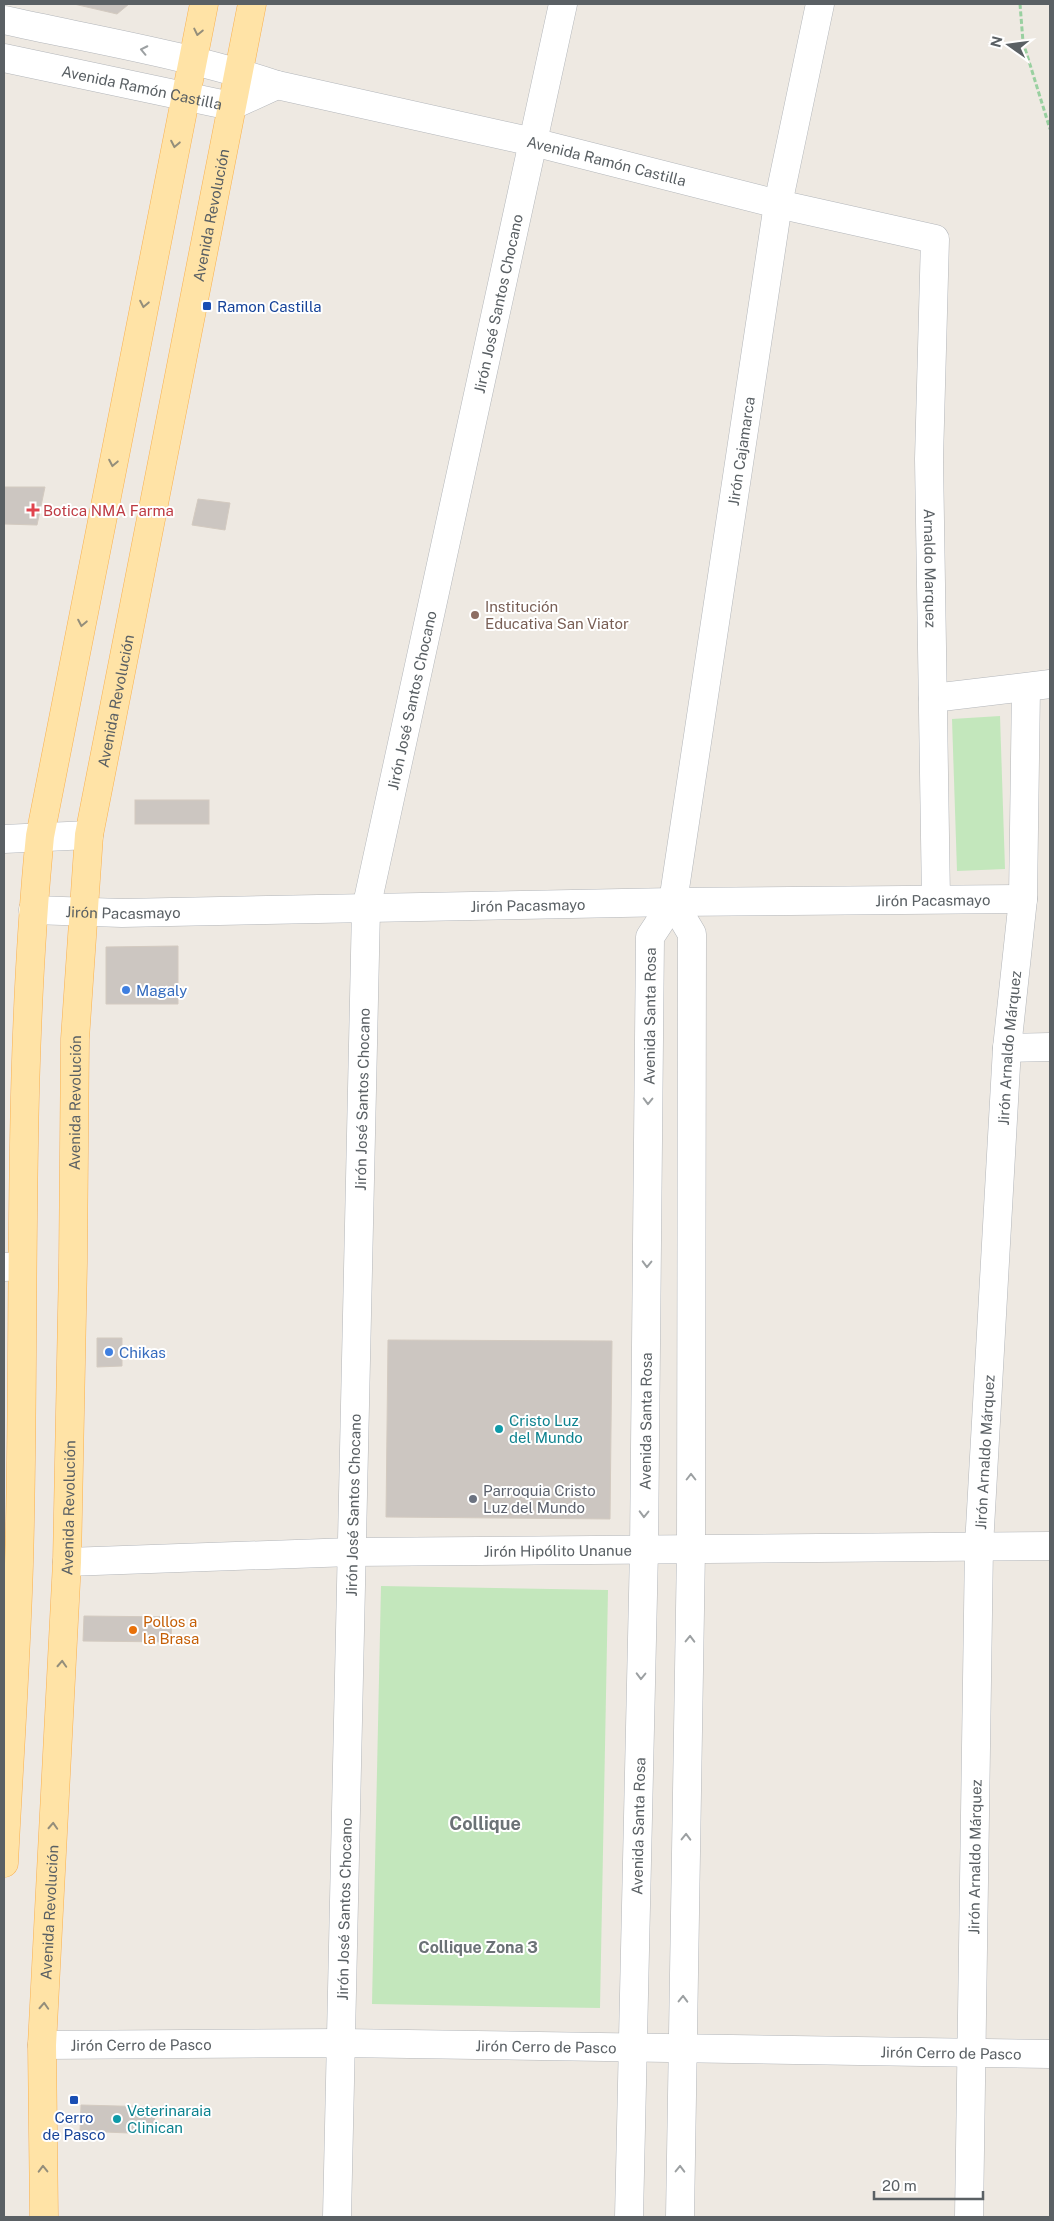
<svg xmlns="http://www.w3.org/2000/svg" width="1054" height="2221" viewBox="0 0 1054 2221" font-family="'Public Sans',sans-serif">
	<rect width="100%" height="100%" fill="#eee9e2"/>
	<g fill="#c3e7bc">
		<polygon points="1000,716 1005,869 957,871 952,719"/>
		<polygon points="381,1586 608,1590 600,2008 372,2004"/>
	</g>
	<g fill="#ccc6c1" stroke="#d3cac0">
		<polygon points="74,4 129,4 117,14"/>
		<polygon points="4,487 45,487 37,525 4,524"/>
		<polygon points="198,499 230,503 225,530 192,525"/>
		<rect x="135" y="800" width="74" height="24"/>
		<polygon points="178,946 178,1004 106,1004 106,947"/>
		<polygon points="97,1338 122,1338 122,1366 97,1367"/>
		<polygon points="388,1340 612,1341 610,1519 386,1517"/>
		<polygon points="84,1616 172,1617 171,1642 83,1641"/>
		<polygon points="81,2105 155,2107 154,2134 80,2131"/>
	</g>
	<g fill="none" stroke-linecap="round" stroke-linejoin="round">
		<g stroke="#b3b6ba" stroke-width="29">
			<g id="minor">
				<path id="s1" d="M4,20C95,40 188,55 277,85L533,142L778,204L935,239L929,459L936,899"/>
				<path id="s2" d="M4,58L231,106L277,85"/>
				<polyline points="933,698 1050,684"/>
				<polyline points="4,839 89,835"/>
				<polyline points="673,902 692,934 691,1549 680,2217"/>
				<path id="s3" d="M33,910L122,913L673,902L1023,899"/>
				<polyline points="1007,1048 1050,1047"/>
				<polyline points="4,1267 22,1266"/>
				<path id="s4" d="M67,1562L351,1552L1050,1546"/>
				<path id="s5" d="M42,2045L341,2043L1050,2054"/>
				<path id="s6" d="M337,2217L366,909L563,4"/>
				<path id="s7" d="M629,2217L644,1550L650,937L673,902L778,204L820,4"/>
				<path id="s8" d="M969,2217L979,1546L1007,1048L1023,899L1026,688"/>
			</g>
		</g>
		<g stroke="#f9b04f" stroke-width="29">
			<g id="major">
				<path d="M4,1863C9,1763 16,1664 19,1564C26,1321 16,1078 40,836L204,4"/>
				<path id="s9" d="M44,2217L42,2045L67,1562L73,1263L75,1039L89,835L252,4"/>
			</g>
		</g>
		<polyline stroke="#99d0a0" stroke-width="3" stroke-dasharray="5 2.5" stroke-linecap="butt" points="1020,4 1023,42 1050,129"/>
		<use href="#minor" stroke="#fff" stroke-width="28"/>
		<use href="#major" stroke="#ffe3a6" stroke-width="28"/>
	</g>
	<defs><path id="oneway-chevron" d="M-2-3.5L2.5 0L-2 3.5" fill="none" stroke-width="1.6" stroke-linecap="round" stroke-linejoin="round" transform="scale(1.25)"/></defs>
	<g stroke="#948e7b">
		<use href="#oneway-chevron" transform="translate(198 32) rotate(102)"/>
		<use href="#oneway-chevron" transform="translate(175 144) rotate(101)"/>
		<use href="#oneway-chevron" transform="translate(144 304) rotate(101)"/>
		<use href="#oneway-chevron" transform="translate(113 463) rotate(101)"/>
		<use href="#oneway-chevron" transform="translate(82 623) rotate(101)"/>
		<use href="#oneway-chevron" transform="translate(62 1664) rotate(-87)"/>
		<use href="#oneway-chevron" transform="translate(53 1826) rotate(-87)"/>
		<use href="#oneway-chevron" transform="translate(44 2006) rotate(-87)"/>
		<use href="#oneway-chevron" transform="translate(43 2169) rotate(-91)"/>
	</g>
	<g stroke="#9ca0a2">
		<use href="#oneway-chevron" transform="translate(144 50) rotate(-168)"/>
		<use href="#oneway-chevron" transform="translate(648 1101) rotate(91)"/>
		<use href="#oneway-chevron" transform="translate(647 1264) rotate(91)"/>
		<use href="#oneway-chevron" transform="translate(691 1477) rotate(-90)"/>
		<use href="#oneway-chevron" transform="translate(644 1514) rotate(91)"/>
		<use href="#oneway-chevron" transform="translate(690 1639) rotate(-89)"/>
		<use href="#oneway-chevron" transform="translate(641 1676) rotate(91)"/>
		<use href="#oneway-chevron" transform="translate(686 1837) rotate(-89)"/>
		<use href="#oneway-chevron" transform="translate(683 1999) rotate(-89)"/>
		<use href="#oneway-chevron" transform="translate(680 2169) rotate(-89)"/>
	</g>
	<g fill="#1a4fb4" stroke="#fff" stroke-width="2">
		<rect x="202" y="301" width="10" height="10" rx="2.5"/>
		<rect x="69" y="2095" width="10" height="10" rx="2.5"/>
	</g>
	<path fill="#e0444e" stroke="#fff" stroke-width="2" d="M30.5 502.5h5v5h5v5h-5v5h-5v-5h-5v-5h5z"/>
	<circle fill="#8d6e63" stroke="#fff" stroke-width="2" cx="475" cy="615" r="5"/>
	<g fill="#3f7fe0" stroke="#fff" stroke-width="2">
		<circle cx="126" cy="990" r="5"/>
		<circle cx="109" cy="1352" r="5"/>
	</g>
	<g fill="#0f9aa8" stroke="#fff" stroke-width="2">
		<circle cx="499" cy="1429" r="5"/>
		<circle cx="117" cy="2119" r="5"/>
	</g>
	<circle fill="#6b7280" stroke="#fff" stroke-width="2" cx="473" cy="1499" r="5"/>
	<circle fill="#e8710a" stroke="#fff" stroke-width="2" cx="133" cy="1630" r="5"/>
	<g text-anchor="middle" dominant-baseline="central" stroke-width="4" stroke-linejoin="round" paint-order="stroke">
		<g font-size="15" fill="#5a6064" stroke="#fff">
			<text stroke="none"><textPath href="#s2" startOffset="141">Avenida Ramón Castilla</textPath></text>
			<text stroke="none"><textPath href="#s1" startOffset="619">Avenida Ramón Castilla</textPath></text>
			<text stroke="none"><textPath href="#s9" startOffset="2015">Avenida Revolución</textPath></text>
			<text stroke="none"><textPath href="#s6" startOffset="1928">Jirón José Santos Chocano</textPath></text>
			<text stroke="none"><textPath href="#s7" startOffset="1778">Jirón Cajamarca</textPath></text>
			<text stroke="none"><textPath href="#s1" startOffset="1286">Arnaldo Marquez</textPath></text>
			<text stroke="none"><textPath href="#s6" startOffset="1522">Jirón José Santos Chocano</textPath></text>
			<text stroke="none"><textPath href="#s9" startOffset="1520">Avenida Revolución</textPath></text>
			<text stroke="none"><textPath href="#s3" startOffset="900">Jirón Pacasmayo</textPath></text>
			<text stroke="none"><textPath href="#s3" startOffset="495">Jirón Pacasmayo</textPath></text>
			<text stroke="none"><textPath href="#s3" startOffset="90">Jirón Pacasmayo</textPath></text>
			<text stroke="none"><textPath href="#s7" startOffset="1201">Avenida Santa Rosa</textPath></text>
			<text stroke="none"><textPath href="#s8" startOffset="1170">Jirón Arnaldo Márquez</textPath></text>
			<text stroke="none"><textPath href="#s6" startOffset="1118">Jirón José Santos Chocano</textPath></text>
			<text stroke="none"><textPath href="#s9" startOffset="1115">Avenida Revolución</textPath></text>
			<text stroke="none"><textPath href="#s7" startOffset="796">Avenida Santa Rosa</textPath></text>
			<text stroke="none"><textPath href="#s8" startOffset="765">Jirón Arnaldo Márquez</textPath></text>
			<text stroke="none"><textPath href="#s6" startOffset="712">Jirón José Santos Chocano</textPath></text>
			<text stroke="none"><textPath href="#s9" startOffset="710">Avenida Revolución</textPath></text>
			<text stroke="none"><textPath href="#s4" startOffset="491">Jirón Hipólito Unanue</textPath></text>
			<text stroke="none"><textPath href="#s7" startOffset="391">Avenida Santa Rosa</textPath></text>
			<text stroke="none"><textPath href="#s8" startOffset="360">Jirón Arnaldo Márquez</textPath></text>
			<text stroke="none"><textPath href="#s6" startOffset="308">Jirón José Santos Chocano</textPath></text>
			<text stroke="none"><textPath href="#s9" startOffset="305">Avenida Revolución</textPath></text>
			<text stroke="none"><textPath href="#s5" startOffset="99">Jirón Cerro de Pasco</textPath></text>
			<text stroke="none"><textPath href="#s5" startOffset="504">Jirón Cerro de Pasco</textPath></text>
			<text stroke="none"><textPath href="#s5" startOffset="909">Jirón Cerro de Pasco</textPath></text>
		</g>
		<g font-size="15" fill="#164399" stroke="#fff" text-anchor="start">
			<text x="217" y="306">Ramon Castilla</text>
			<text x="74" y="2117" text-anchor="middle">Cerro<tspan x="74" dy="17">de Pasco</tspan></text>
		</g>
		<g font-size="15" fill="#be3a42" stroke="#fff" text-anchor="start">
			<text x="43" y="510">Botica NMA Farma</text>
		</g>
		<g font-size="15" fill="#785e54" stroke="#fff" text-anchor="start">
			<text x="485" y="606">Institución<tspan x="485" dy="17">Educativa San Viator</tspan></text>
		</g>
		<g font-size="15" fill="#366cbe" stroke="#fff" text-anchor="start">
			<text x="136" y="990">Magaly</text>
			<text x="119" y="1352">Chikas</text>
		</g>
		<g font-size="15" fill="#0d838f" stroke="#fff" text-anchor="start">
			<text x="509" y="1420">Cristo Luz<tspan x="509" dy="17">del Mundo</tspan></text>
			<text x="127" y="2110">Veterinaraia<tspan x="127" dy="17">Clinican</tspan></text>
		</g>
		<g font-size="15" fill="#5b616d" stroke="#fff" text-anchor="start">
			<text x="483" y="1490">Parroquia Cristo<tspan x="483" dy="17">Luz del Mundo</tspan></text>
		</g>
		<g font-size="15" fill="#c56008" stroke="#fff" text-anchor="start">
			<text x="143" y="1621">Pollos a<tspan x="143" dy="17">la Brasa</tspan></text>
		</g>
		<g font-size="16" font-weight="bold" fill="#6b7276" stroke="#fff">
			<text x="478" y="1947">Collique Zona 3</text>
		</g>
		<g font-size="18" font-weight="bold" fill="#6b7276" stroke="#fff">
			<text x="485" y="1823">Collique</text>
		</g>
	</g>
	<rect width="1054" height="2221" fill="none" stroke="#5a6064" stroke-width="10"/>
	<g transform="translate(1009 45) rotate(284)" stroke="#ffffff" stroke-width="4" paint-order="stroke">
	<path d="M0-4L9 19L0 12L-9 19Z" fill="#5a6064"/>
	<text y="-8" font-size="14" font-weight="bold" text-anchor="middle" fill="#5a6064">N</text>
	</g>
	<path d="M874 2191v8h109v-8" fill="none" stroke="#5a6064" stroke-width="2.5"/>
	<text x="882" y="2191" font-size="15" fill="#5a6064" stroke="#ffffff" stroke-width="4" paint-order="stroke">20 m</text>
</svg>
